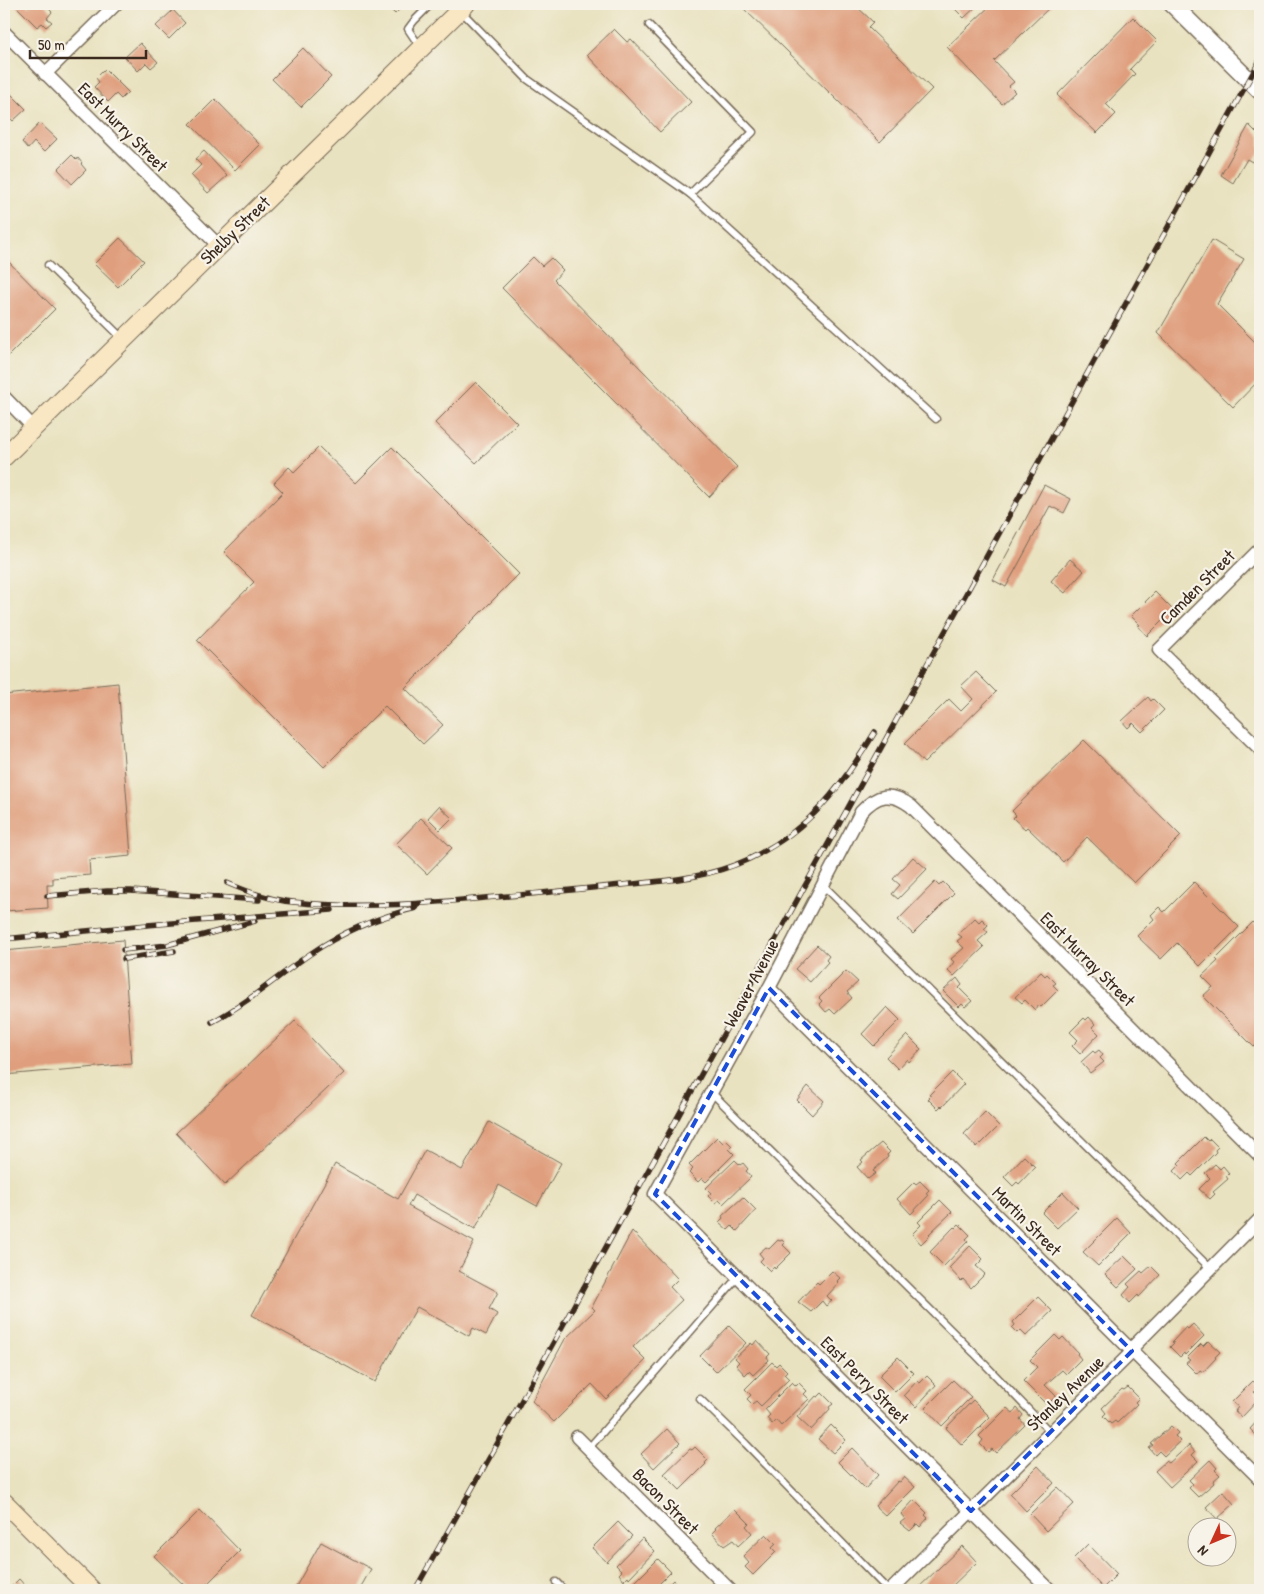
<svg xmlns="http://www.w3.org/2000/svg" width="1264" height="1594" viewBox="0 0 1264 1594" font-family="'Patrick Hand',sans-serif">
	<rect width="100%" height="100%" fill="#f7f3e8"/>
	<filter id="ink" filterUnits="userSpaceOnUse"><feTurbulence type="fractalNoise" baseFrequency=".02" numOctaves="2"/><feDisplacementMap in="SourceGraphic" scale="10" xChannelSelector="R" yChannelSelector="G"/><feConvolveMatrix kernelMatrix="1 2 1 2 8 2 1 2 1" color-interpolation-filters="sRGB"/></filter>
	<filter id="wash" filterUnits="userSpaceOnUse"><feTurbulence type="fractalNoise" baseFrequency=".0096" numOctaves="4" result="noise"/><feDisplacementMap in="SourceGraphic" scale="20" xChannelSelector="R" yChannelSelector="G"/><feGaussianBlur stdDeviation="1.12" result="paint"/><feColorMatrix in="noise" values="0 0 0 0 0 0 0 0 0 0 0 0 0 0 0 0 0 1.4 0 .05"/><feComposite in="paint" operator="in"/></filter>
	<g filter="url(#wash)">
		<rect width="100%" height="100%" fill="#e9e2c0"/>
		<g id="blocks">
			<g fill="#df9e7d">
				<polygon points="20,4 26,4 29,7 32,4 44,4 52,12 47,18 52,22 46,27 42,23 37,27 17,7"/>
				<polygon points="385,4 405,4 395,14"/>
				<polygon points="739,4 854,4 873,22 868,27 932,89 880,142"/>
				<polygon points="950,4 979,4 964,18"/>
				<polygon points="992,4 1053,4 994,61 1014,82 1009,86 1015,92 1002,104 947,47"/>
				<polygon points="173,10 185,23 169,39 156,26"/>
				<polygon points="1133,17 1157,41 1130,69 1135,74 1106,104 1116,114 1097,133 1057,95"/>
				<polygon points="614,29 627,42 631,39 691,102 660,132 587,55"/>
				<polygon points="140,43 158,62 151,68 146,63 138,71 125,57"/>
				<polygon points="303,48 331,77 301,107 272,79"/>
				<polygon points="105,69 128,92 121,99 116,94 108,102 94,87 99,82 96,78"/>
				<polygon points="9,92 26,109 13,121 4,112 4,97"/>
				<polygon points="215,99 260,145 235,170 190,124"/>
				<polygon points="40,123 57,139 44,152 34,142 28,149 22,142"/>
				<polygon points="1249,125 1260,136 1260,153 1252,162 1247,159 1233,183 1221,175"/>
				<polygon points="204,151 227,176 208,193 191,175 201,165 195,159"/>
				<polygon points="72,155 77,160 78,158 82,163 81,164 86,170 72,184 58,169"/>
				<polygon points="120,238 144,261 118,287 94,264"/>
				<polygon points="1212,240 1244,259 1217,304 1260,347 1260,379 1233,407 1158,333"/>
				<polygon points="4,257 55,309 8,356 4,352"/>
				<polygon points="533,257 542,266 551,258 563,270 554,280 737,467 709,497 502,288"/>
				<polygon points="476,382 517,423 476,463 435,423"/>
				<polygon points="319,447 356,483 392,447 519,574 405,688 443,725 423,744 385,706 324,767 197,640 254,582 224,552 283,492 274,483 289,467 294,472"/>
				<polygon points="1044,485 1071,499 1064,513 1050,506 1006,587 993,580"/>
				<polygon points="1070,559 1084,571 1065,593 1051,581"/>
				<polygon points="1155,592 1173,610 1147,636 1138,626 1140,625 1131,616"/>
				<polygon points="976,672 996,692 924,763 905,743 949,699 961,711 973,699 961,686"/>
				<polygon points="118,683 131,856 89,860 90,875 53,878 53,885 47,885 48,908 4,911 4,695"/>
				<polygon points="1148,697 1151,701 1153,699 1164,710 1142,732 1133,723 1128,728 1122,721"/>
				<polygon points="1084,740 1181,836 1134,883 1087,837 1063,862 1027,827 1025,829 1013,818 1016,815 1012,811"/>
				<polygon points="439,806 452,818 440,830 428,818"/>
				<polygon points="421,818 452,848 427,874 396,844"/>
				<polygon points="913,857 927,869 898,899 892,894 900,885 893,879"/>
				<polygon points="935,882 939,886 943,882 954,893 913,934 898,920"/>
				<polygon points="1194,882 1239,927 1200,966 1177,943 1161,959 1137,936 1154,919 1151,915 1159,907 1164,912"/>
				<polygon points="975,918 979,922 982,919 988,925 984,929 988,932 978,941 984,947 954,976 948,970 954,962 951,959 964,948 957,941 962,937 958,934"/>
				<polygon points="1253,922 1260,930 1260,1041 1254,1047 1203,996 1213,987 1202,976 1218,961 1216,959"/>
				<polygon points="123,940 132,1064 4,1075 4,951"/>
				<polygon points="817,945 829,956 826,960 828,962 810,982 795,969"/>
				<polygon points="846,971 858,982 847,992 852,998 835,1014 830,1009 826,1012 819,1004 822,1001 819,998"/>
				<polygon points="1041,972 1045,976 1047,974 1056,983 1053,985 1058,990 1041,1007 1039,1005 1035,1010 1025,1000 1022,1003 1015,997"/>
				<polygon points="957,978 962,985 959,988 972,1001 965,1007 962,1004 959,1007 943,991"/>
				<polygon points="887,1007 900,1020 874,1046 862,1034"/>
				<polygon points="1089,1017 1095,1024 1092,1027 1099,1034 1080,1054 1072,1046 1078,1040 1070,1032 1084,1018 1086,1020"/>
				<polygon points="295,1021 344,1073 225,1185 176,1133"/>
				<polygon points="907,1035 921,1049 909,1062 907,1059 898,1069 886,1057"/>
				<polygon points="1099,1050 1103,1055 1100,1058 1104,1062 1090,1073 1081,1062 1093,1051 1095,1053"/>
				<polygon points="952,1072 964,1084 942,1107 941,1106 938,1109 928,1099 931,1096 929,1095"/>
				<polygon points="808,1086 824,1101 812,1115 797,1100"/>
				<polygon points="985,1112 999,1126 981,1144 980,1143 976,1147 964,1134"/>
				<polygon points="489,1122 561,1163 537,1206 499,1185 475,1229 414,1195 408,1206 474,1242 459,1271 498,1292 489,1309 497,1314 486,1335 473,1328 469,1336 417,1307 375,1382 252,1315 335,1164 398,1199 425,1150 462,1170"/>
				<polygon points="717,1137 723,1143 726,1140 732,1146 729,1149 734,1154 706,1182 702,1178 698,1182 689,1173 693,1169 689,1165"/>
				<polygon points="1204,1137 1208,1141 1210,1139 1218,1147 1215,1150 1216,1152 1192,1176 1189,1173 1182,1180 1174,1171 1180,1165 1178,1163"/>
				<polygon points="881,1143 890,1152 887,1155 888,1157 873,1171 876,1173 868,1179 857,1167 863,1162 861,1160"/>
				<polygon points="1024,1156 1035,1167 1019,1184 1017,1182 1013,1186 1004,1177"/>
				<polygon points="735,1160 740,1165 743,1163 748,1169 746,1171 751,1177 723,1204 719,1200 715,1203 708,1196 711,1193 706,1188"/>
				<polygon points="1215,1164 1220,1169 1223,1166 1229,1173 1226,1176 1228,1179 1213,1192 1215,1194 1210,1199 1199,1189 1210,1178 1205,1173"/>
				<polygon points="920,1181 929,1190 926,1193 928,1196 911,1214 897,1199 914,1182 916,1184"/>
				<polygon points="1063,1192 1078,1208 1057,1228 1042,1213"/>
				<polygon points="743,1197 756,1210 737,1231 732,1226 728,1230 719,1222 723,1218 722,1216"/>
				<polygon points="940,1200 952,1212 929,1234 930,1235 921,1244 912,1234 921,1225 918,1222"/>
				<polygon points="1117,1218 1131,1233 1098,1266 1083,1252"/>
				<polygon points="959,1224 970,1235 966,1239 968,1241 944,1266 930,1252 954,1227 955,1228"/>
				<polygon points="632,1231 678,1279 670,1287 682,1300 633,1347 646,1360 606,1399 592,1384 554,1422 532,1401 565,1339 595,1310 592,1307"/>
				<polygon points="778,1240 780,1241 782,1240 785,1243 783,1245 791,1253 775,1269 774,1267 770,1271 760,1261 763,1258 759,1253 766,1247 769,1249"/>
				<polygon points="970,1246 983,1259 976,1266 985,1274 971,1288 963,1279 961,1281 949,1268"/>
				<polygon points="1124,1256 1137,1269 1118,1287 1105,1274"/>
				<polygon points="1151,1266 1160,1275 1139,1297 1138,1295 1130,1303 1123,1295 1130,1287 1127,1284 1141,1271 1143,1273"/>
				<polygon points="832,1271 840,1278 837,1281 839,1283 827,1296 832,1301 826,1306 822,1301 811,1312 798,1302 817,1282 819,1284"/>
				<polygon points="1038,1297 1052,1311 1026,1336 1020,1330 1017,1333 1012,1328 1015,1325 1013,1322"/>
				<polygon points="1193,1324 1204,1336 1185,1355 1184,1353 1180,1357 1170,1347 1174,1343 1172,1342 1186,1327 1188,1329"/>
				<polygon points="729,1326 746,1343 716,1372 700,1356"/>
				<polygon points="1055,1335 1060,1340 1063,1337 1078,1353 1077,1354 1081,1359 1066,1374 1062,1370 1045,1385 1056,1396 1047,1405 1023,1381 1037,1367 1030,1360"/>
				<polygon points="757,1340 770,1354 767,1357 769,1360 753,1375 749,1371 745,1375 736,1365 739,1362 735,1358 751,1343 753,1345"/>
				<polygon points="1208,1341 1220,1352 1215,1357 1216,1358 1203,1372 1200,1370 1197,1374 1186,1363 1190,1360 1187,1358 1201,1344 1203,1346"/>
				<polygon points="898,1357 914,1373 895,1392 879,1376"/>
				<polygon points="772,1362 776,1366 779,1363 787,1371 784,1374 789,1379 761,1406 756,1401 752,1404 747,1399 751,1395 745,1389"/>
				<polygon points="927,1376 936,1385 916,1407 904,1395 917,1381 920,1383"/>
				<polygon points="953,1380 971,1397 942,1426 925,1408"/>
				<polygon points="1253,1381 1259,1387 1254,1392 1260,1398 1242,1417 1235,1411 1238,1407 1232,1402"/>
				<polygon points="792,1382 796,1386 799,1383 807,1391 804,1394 809,1399 781,1426 776,1420 772,1424 767,1418 770,1415 765,1409"/>
				<polygon points="1128,1387 1139,1398 1135,1402 1137,1404 1117,1423 1115,1421 1111,1424 1103,1416 1106,1413 1102,1408 1122,1389 1124,1390"/>
				<polygon points="822,1393 833,1404 829,1407 830,1409 811,1430 797,1417 816,1396 818,1397"/>
				<polygon points="973,1400 990,1417 962,1445 946,1428"/>
				<polygon points="1007,1408 1013,1413 1017,1408 1023,1415 1020,1419 1025,1425 996,1453 992,1449 988,1452 980,1444 983,1440 979,1436"/>
				<polygon points="1260,1418 1260,1439 1250,1429"/>
				<polygon points="831,1425 846,1440 833,1453 818,1439"/>
				<polygon points="1171,1426 1178,1433 1175,1436 1180,1441 1164,1456 1159,1451 1155,1455 1149,1448 1153,1445 1151,1444"/>
				<polygon points="667,1429 680,1443 654,1468 641,1454"/>
				<polygon points="1189,1445 1195,1452 1192,1455 1198,1461 1170,1487 1155,1471 1166,1461 1169,1463"/>
				<polygon points="695,1447 708,1460 705,1463 706,1464 680,1490 664,1474 690,1449 692,1450"/>
				<polygon points="852,1448 878,1475 865,1489 838,1462"/>
				<polygon points="1210,1460 1217,1468 1215,1470 1220,1475 1213,1481 1214,1483 1198,1497 1189,1488 1193,1484 1189,1480"/>
				<polygon points="1038,1466 1054,1483 1026,1511 1010,1494"/>
				<polygon points="904,1477 915,1487 886,1516 875,1506 898,1481 900,1482"/>
				<polygon points="1058,1487 1074,1504 1046,1531 1030,1514"/>
				<polygon points="1223,1491 1234,1504 1217,1519 1206,1507"/>
				<polygon points="914,1500 927,1513 925,1515 928,1518 920,1527 917,1524 910,1531 900,1523 905,1519 901,1514"/>
				<polygon points="735,1509 749,1523 746,1526 752,1533 738,1546 733,1540 724,1546 712,1533 716,1529 715,1528"/>
				<polygon points="200,1510 240,1551 201,1590 189,1590 154,1556"/>
				<polygon points="618,1522 632,1536 607,1562 592,1548"/>
				<polygon points="766,1534 776,1544 772,1548 776,1552 753,1575 745,1567 749,1563 743,1556"/>
				<polygon points="642,1538 655,1551 629,1578 628,1576 624,1580 619,1574 622,1571 616,1565"/>
				<polygon points="321,1542 371,1569 359,1590 294,1590"/>
				<polygon points="1088,1544 1117,1574 1103,1588 1074,1558"/>
				<polygon points="962,1546 977,1562 948,1590 916,1590"/>
				<polygon points="658,1559 671,1572 653,1590 630,1590 628,1589"/>
				<polygon points="19,1579 28,1589 26,1590 8,1590"/>
				<polygon points="673,1580 678,1586 682,1582 688,1589 686,1590 663,1590"/>
			</g>
		</g>
	</g>
	<g filter="url(#ink)">
		<use href="#blocks" fill-opacity="0" stroke="#786a57" stroke-width="1"/>
		<g fill="none" stroke-linecap="round" stroke-linejoin="round">
			<g stroke="#786a57" stroke-width="9">
				<g id="service">
					<polyline points="461,11 527,79 690,194 753,132 649,25"/>
					<polyline points="420,47 408,29 414,21 431,4"/>
					<polyline points="690,194 936,419"/>
					<polyline points="48,265 123,339"/>
					<polyline points="823,885 1211,1269"/>
					<polyline points="711,1092 974,1353 1050,1432"/>
					<polyline points="700,1399 746,1444 888,1590"/>
					<polyline points="588,1449 738,1277"/>
					<polyline points="556,1582 564,1590"/>
				</g>
			</g>
			<g stroke="#786a57" stroke-width="15">
				<g id="minor">
					<polyline points="4,32 219,246"/>
					<polyline points="45,74 116,4"/>
					<polyline points="4,397 34,428"/>
					<polyline points="1260,549 1159,650 1260,749"/>
					<polyline points="769,988 1260,1479"/>
					<polyline points="577,1437 730,1590"/>
					<polyline points="891,1590 1128,1356 1134,1346 1260,1219"/>
					<path d="M1050,1590L655,1194L769,988L861,812C877,794 891,791 911,806L1260,1156"/>
				</g>
			</g>
			<g stroke="#786a57" stroke-width="19">
				<polyline id="tertiary" points="1172,4 1260,91"/>
			</g>
			<g stroke="#786a57" stroke-width="20">
				<g id="secondary">
					<polyline points="4,457 466,4"/>
					<polyline points="4,1502 92,1590"/>
				</g>
			</g>
			<use href="#service" stroke="#fff" stroke-width="6"/>
			<use href="#minor" stroke="#fff" stroke-width="12"/>
			<use href="#tertiary" stroke="#fff" stroke-width="16"/>
			<use href="#secondary" stroke="#f9e7c3" stroke-width="18"/>
			<g stroke="#3b2a1e" stroke-width="5.5">
				<g id="rail">
					<path d="M227,883C248,892 270,900 293,902C375,911 459,900 541,893C572,890 602,887 632,884C674,880 710,877 749,859C810,830 841,787 875,732"/>
					<polyline points="47,896 107,891 131,891 259,900"/>
					<polyline points="4,939 147,925 332,910"/>
					<polyline points="123,950 167,945 255,921"/>
					<polyline points="124,959 174,951"/>
					<path d="M212,1022C248,1003 278,976 310,954C342,932 378,917 416,908"/>
					<polyline points="415,1590 519,1405 1260,60"/>
				</g>
			</g>
			<use href="#rail" stroke="#f7f3e8" stroke-width="4" stroke-dasharray="11" stroke-linecap="butt"/>
		</g>
	</g>
	<path fill="none" stroke="#1d4ed8" stroke-width="4" stroke-dasharray="10 6" stroke-linejoin="round" d="M769,988L1132,1351L971,1511L655,1194Z"/>
	<g text-anchor="middle" dominant-baseline="central" stroke-width="4.5" stroke-linejoin="round" paint-order="stroke">
		<g font-size="18" fill="#3b2a1e" stroke="#f7f3e8">
			<text transform="translate(123 127) rotate(45)">East Murry Street</text>
			<text transform="translate(235 230) rotate(-44)">Shelby Street</text>
			<text transform="translate(1197 587) rotate(-45)">Camden Street</text>
			<text transform="translate(1088 959) rotate(45)">East Murray Street</text>
			<text transform="translate(751 983) rotate(-62)">Weaver Avenue</text>
			<text transform="translate(1027 1221) rotate(45)">Martin Street</text>
			<text transform="translate(865 1380) rotate(45)">East Perry Street</text>
			<text transform="translate(1065 1393) rotate(-44)">Stanley Avenue</text>
			<text transform="translate(666 1501) rotate(45)">Bacon Street</text>
		</g>
	</g>
	<rect width="1264" height="1594" fill="none" stroke="#f7f3e8" stroke-width="20"/>
	<g transform="translate(1212 1542) rotate(226)"><circle r="24" fill="#f7f3e8" stroke="#aca397"/>
	<path d="M0-4L9 19L0 12L-9 19Z" fill="#c8321e"/>
	<text y="-8" font-size="14" font-weight="bold" text-anchor="middle" fill="#3b2a1e">N</text>
	</g>
	<path d="M30 50v8h116v-8" fill="none" stroke="#3b2a1e" stroke-width="2.5"/>
	<text x="38" y="50" font-size="15" fill="#3b2a1e" stroke="#f7f3e8" stroke-width="4" paint-order="stroke">50 m</text>
</svg>
